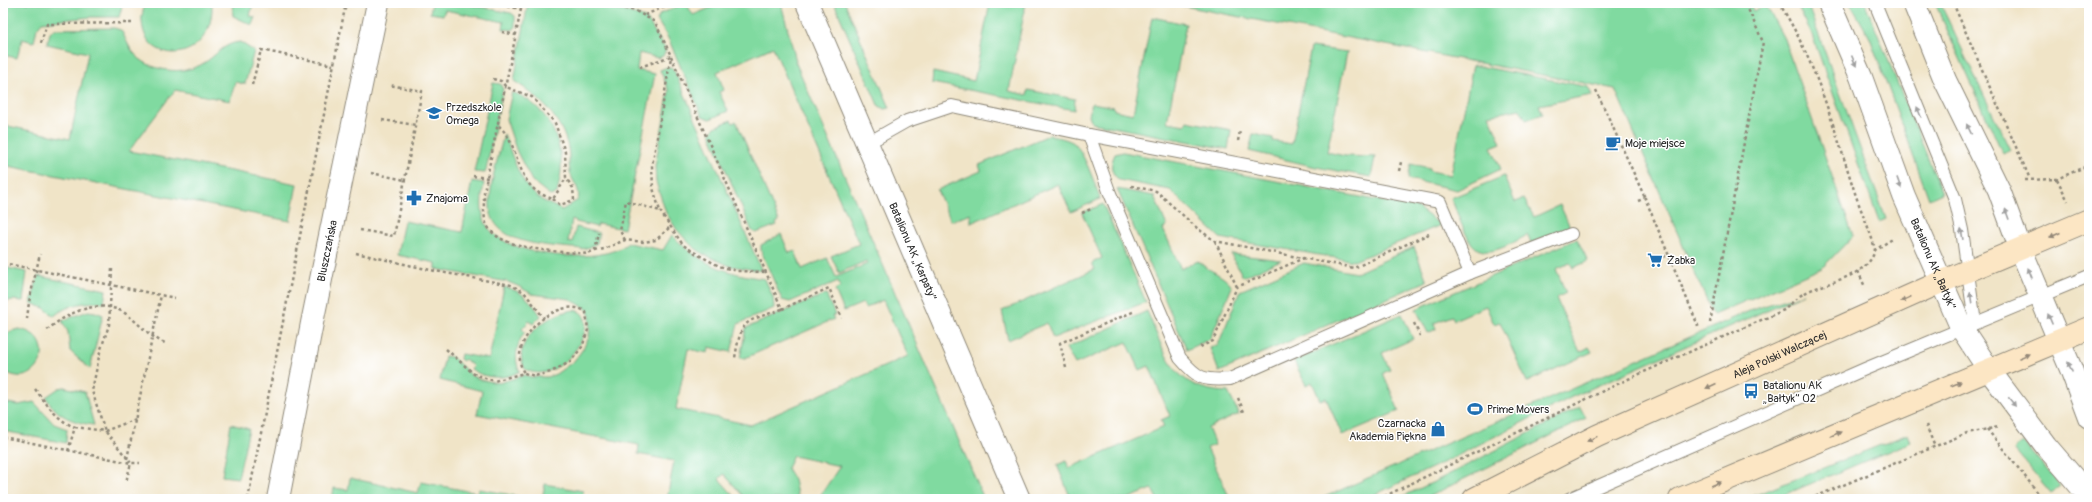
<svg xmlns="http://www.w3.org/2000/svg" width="2092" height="502" viewBox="0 0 2092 502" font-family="Pangolin,sans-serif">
	<rect width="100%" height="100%" fill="#fff"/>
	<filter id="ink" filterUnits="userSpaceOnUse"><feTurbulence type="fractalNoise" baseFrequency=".025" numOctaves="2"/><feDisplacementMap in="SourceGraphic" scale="8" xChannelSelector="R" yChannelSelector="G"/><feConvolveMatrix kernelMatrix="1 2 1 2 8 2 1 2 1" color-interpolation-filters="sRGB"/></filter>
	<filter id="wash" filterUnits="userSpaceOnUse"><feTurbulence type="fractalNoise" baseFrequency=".012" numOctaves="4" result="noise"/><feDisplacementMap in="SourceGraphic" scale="16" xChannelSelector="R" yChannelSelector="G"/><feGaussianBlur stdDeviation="0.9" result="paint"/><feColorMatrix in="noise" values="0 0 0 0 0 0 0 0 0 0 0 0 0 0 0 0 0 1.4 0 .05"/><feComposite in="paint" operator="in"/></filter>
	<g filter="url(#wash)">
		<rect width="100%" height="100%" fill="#f0e4c7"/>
		<g fill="#80daa0" stroke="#568266">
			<polygon points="4,3 123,3 119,17 91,17 42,22 37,28 34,42 22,39 17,58 3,55"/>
			<path d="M145,3H212C215,64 144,68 142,21C141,16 144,9 145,3Z"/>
			<polygon points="232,3 253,3 250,16 255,17 252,25 233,16"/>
			<polygon points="432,3 461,3 511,13 515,16 515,28 512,30 503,29 504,22 445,10 443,15 430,13"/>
			<path d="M528,3H580L632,13L647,19L666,50L663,56L658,58L639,53L637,70L655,74L624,229L598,224L597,227L576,222L575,220L572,219L568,242L572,243L576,227L599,233L597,243L590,247L582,249C550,245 486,247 490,200C491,178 499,155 504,134C513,156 520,187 542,200C548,204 555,206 562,210L578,200C581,188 573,184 570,172C568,164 570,156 568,148C562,118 539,97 514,81Z"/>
			<polygon points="622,3 662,3 648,10"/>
			<path d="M686,3L693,15L722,3H781L796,61H795L984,499H818L840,466L793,456L787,468L794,480L798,499H742L743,496L724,474L719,479L737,499H667L674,461L638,454L639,445L477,414L482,391L440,380L445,356L452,357L472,376L482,380L499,383L525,375L531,377H548L556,374L574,361L583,349L589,337L590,316L587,309L570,299L532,294L518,286L508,282L436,269V263L397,255L404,221L462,232L472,181L484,183C481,200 479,216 490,230C511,257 603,266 628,243L663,250L672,235C701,265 725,273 765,279L773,297L774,308L738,324L731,352L709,347L708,353L688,349L676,409L751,425L908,356L883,300L865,308L863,303L844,311L835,290L840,287L838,281L790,302L782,300L761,251V245L781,234L789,253L795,251L802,269L827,258L836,277L867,264L866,261L839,273L831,256L859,244L773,47L717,72L724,90L719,92L728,111L710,119L702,116L668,38L657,20L660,14Z"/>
			<polygon points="834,3 845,3 890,108 884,109 878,105"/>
			<polygon points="990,3 1026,3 1009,91 1027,95 1028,90 1075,99 1074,110 932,83 933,72 974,81"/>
			<polygon points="1168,3 1750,3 1753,11 1762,7 1767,7 1784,39 1853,236 1822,268 1713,315 1615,89"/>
			<polygon points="1796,3 1807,3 1886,219 1879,222 1811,32"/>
			<polygon points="1850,3 1865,3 1942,193 1929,199 1870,38"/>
			<polygon points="1935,3 1940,3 2010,150 2003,154"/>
			<polygon points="1152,17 1186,24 1167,122 1185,125 1187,121 1231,130 1228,149 1092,123 1089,115 1092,103 1114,107 1114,110 1133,114"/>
			<path d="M114,28L121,30C125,37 128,46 133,52C148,72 184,76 204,63C217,55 224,43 240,42L254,51L245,84L235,82L230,101L175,90L129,151L297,184L290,221L3,165V125L70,139L88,53L47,44L50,33L54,29Z"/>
			<polygon points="1311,47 1347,52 1327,152 1345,156 1375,157 1371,177 1316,167 1249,151 1253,134 1273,138 1273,141 1292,144"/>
			<polygon points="1473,65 1588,87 1592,95 1539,105 1543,114 1526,120 1520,109 1489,115 1501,143 1491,147 1501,169 1457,190 1408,179 1411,164 1430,168 1430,171 1451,175"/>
			<polygon points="667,67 671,67 674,70 762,271 730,266 703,254 691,245 677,230 666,213 656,182 655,166 669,91 660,70"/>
			<polygon points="493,83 500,84 503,89 486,170 485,173 474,172"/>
			<path d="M512,92C542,103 559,130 561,162C562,172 559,183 557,193L551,196L532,181L517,152L506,119Z"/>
			<polygon points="731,120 733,123 736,121 779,221 776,223 777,225 756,233 752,231 711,136 711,131 715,127"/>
			<path d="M1049,135C1057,137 1069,139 1075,144C1084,153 1096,186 1100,199L1071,212L1058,184L971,223V214L951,221L937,190L981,171L979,165Z"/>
			<path d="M1123,152L1418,208L1441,225L1354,261L1220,238L1170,190L1119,180C1110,172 1110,165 1115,154Z"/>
			<path d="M1504,176L1515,202L1524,199L1534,217L1560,205L1570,227L1531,243L1527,235C1471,268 1472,248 1451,198Z"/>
			<path d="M1117,189L1154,196L1167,226L1163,229L1181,269L1198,261C1209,272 1224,274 1232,287L1210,339L1187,350Z"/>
			<polygon points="1103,204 1146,302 1053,338 1047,323 1008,340 1002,311 1095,269 1092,263 1102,258 1082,213"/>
			<polygon points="1577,239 1588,261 1573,268 1570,263 1556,269 1566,293 1556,298 1580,352 1589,347 1592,352 1527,382 1500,322 1494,324 1486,306 1454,320 1452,316 1434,323 1436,329 1428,333 1416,309"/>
			<polygon points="1414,247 1427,281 1219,372 1210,348 1218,345 1240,291 1304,263 1356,273"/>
			<polygon points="1231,254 1281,260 1243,277"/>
			<polygon points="3,267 27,272 23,301 13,300 3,302"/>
			<path d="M38,276L106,290L104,303C87,301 68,304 54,316L44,308L31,303Z"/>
			<path d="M504,287C522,290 532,302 541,316L533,324L529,321L522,329L525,332C517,341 513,361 520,371C506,380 485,379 471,369L473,366L465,359L463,361L460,359L461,354L489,359Z"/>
			<polygon points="826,294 835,315 832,316 834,319 745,358 740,358 746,328"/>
			<polygon points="1803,294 1572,397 1449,460 1365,499 1320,499 1754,309"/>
			<path d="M575,310C607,318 560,390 525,369C509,341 550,312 575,310Z"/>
			<polygon points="88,311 95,312 103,315 90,369 70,351 68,332 62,321"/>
			<path d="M1147,311C1166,355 1172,390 1228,392L1239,414L1208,428L1215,445L1207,448L1230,499H1157L1152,489L1127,499H1071L1057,465L1066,461L1069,468L1164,427L1161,420L1170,416L1149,366L1140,370L1127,342L1075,364L1066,348Z"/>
			<polygon points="1402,314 1413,339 1382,353 1390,370 1383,373 1399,411 1342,435 1326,398 1320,400 1312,382 1306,385 1294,361"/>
			<path d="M19,329C63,337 37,395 3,370V336L11,331Z"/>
			<path d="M64,387L85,392L94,425C75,423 55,416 46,397L59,388Z"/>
			<polygon points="3,402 18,405 34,402 54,424 67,429 66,443 3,431"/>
			<polygon points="1580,407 1586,418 1424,499 1397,499 1436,481"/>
			<polygon points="231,424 249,429 238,478 222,476"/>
			<polygon points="1908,434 1911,442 1774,499 1746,499"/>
			<polygon points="2023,442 2061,486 2051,493 2014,449"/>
			<polygon points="350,478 418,493 421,482 478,493 479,489 533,499 332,499 334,488 348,490"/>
			<polygon points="545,484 583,491 582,499 542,499"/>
		</g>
	</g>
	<g filter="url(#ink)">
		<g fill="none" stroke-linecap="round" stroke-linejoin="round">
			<g stroke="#8e8879" stroke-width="14">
				<g id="service">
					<polyline points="1875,3 1955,199 1962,230 1975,323"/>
					<polyline points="1089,135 1440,202 1470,273"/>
					<path d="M868,143L907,121L952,106L1089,135L1109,191L1180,358C1198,379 1203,381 1230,379L1470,273L1571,234"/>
					<polyline points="1569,499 1865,369 2089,276"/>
				</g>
			</g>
			<g stroke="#8e8879" stroke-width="24">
				<g id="minor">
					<path id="s1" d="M807,3L1019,499"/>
					<path id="s2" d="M1829,3L1861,77L1904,196L1962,329L1989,370L2046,446L2089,496"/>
					<polyline points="1914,3 1945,80 1999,190 2021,250 2071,369 2089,417"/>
					<path id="s3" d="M278,499L312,323L378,3"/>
				</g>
			</g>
			<g stroke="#8e8879" stroke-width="24">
				<g id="secondary">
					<path id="s4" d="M1474,499L1597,436L1941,282L2089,220"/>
					<polyline points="1680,499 2089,328"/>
				</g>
			</g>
			<g stroke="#8e8879" stroke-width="2.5" stroke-dasharray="3 3" stroke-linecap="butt">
				<polyline points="490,3 521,9 522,3"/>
				<polyline points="601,3 636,11 655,22 671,56 640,67"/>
				<path d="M1779,3C1816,61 1834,128 1855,193C1861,212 1871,231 1875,250"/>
				<polyline points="1953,3 2030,179"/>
				<path d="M521,9L484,192C484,202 483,213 486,223C497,252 563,251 588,254L595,251L599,233"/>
				<polyline points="645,15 674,3"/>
				<polyline points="502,32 516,35"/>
				<polyline points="41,43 47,24 132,23"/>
				<path d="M671,56L782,309C744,323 742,317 735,358"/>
				<path d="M493,79L501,81L506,87L532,97L555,123L565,152L566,178L553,199C548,197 541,195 536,191C516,175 518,143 499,126"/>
				<polyline points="252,85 261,50 333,65"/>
				<polyline points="1596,90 1645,198"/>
				<polyline points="382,120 416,125"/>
				<polyline points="1238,141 1240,131"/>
				<polyline points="1399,171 1401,162"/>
				<polyline points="371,173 405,180"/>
				<polyline points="473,176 488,178"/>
				<polyline points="2057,179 2068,201"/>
				<polyline points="2025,180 2057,179 2089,165"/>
				<polyline points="1131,186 1156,191 1197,228 1215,241 1354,268 1429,234"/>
				<polyline points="553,199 560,205 574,200 573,188 566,178"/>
				<polyline points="1638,201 1645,198 1699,328"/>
				<polyline points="660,211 683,245 697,254 719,266 737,271 766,272"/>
				<polyline points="1082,213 1093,208"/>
				<polyline points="360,230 394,236 422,91 389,85"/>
				<polyline points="625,240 620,231 626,201 660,211 653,188 652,166 671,57"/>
				<polyline points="1215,241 1237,287"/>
				<polyline points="595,251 604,249 625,240 644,242 656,240 670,227"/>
				<polyline points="356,253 435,271 511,285 524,292 544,318"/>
				<polyline points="1663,257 1669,254"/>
				<polyline points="3,263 175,298"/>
				<polyline points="112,269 109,325 100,352 92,391 105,431 131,463 126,482"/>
				<polyline points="1858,271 1865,287"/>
				<polyline points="782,309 829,288 842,318"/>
				<polyline points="27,319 29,302 40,254"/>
				<polyline points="1414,323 1420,336"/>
				<polyline points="1710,323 1763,42 1748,9 1755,3"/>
				<path d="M47,330C67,313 98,298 123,312C139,322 147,336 165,343"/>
				<polyline points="1200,347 1213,341 1237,287 1304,258"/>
				<path d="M446,349L474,374L494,381L524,373L535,376L551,372L570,362L582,347L588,330L586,312C561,293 504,339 524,373"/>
				<polyline points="1066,368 1060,343 1135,311"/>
				<path d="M35,389C47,404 56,420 75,427L68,451"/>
				<polyline points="1238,398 1244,412"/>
				<polyline points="1926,425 1935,447"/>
				<polyline points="75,427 105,431 136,419"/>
				<polyline points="1987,429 2043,499"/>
				<polyline points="3,437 131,463 140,463"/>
				<polyline points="127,459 161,295"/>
				<polyline points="248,499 346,3"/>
				<path d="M1379,499L1626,380L1784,310C1790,305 1796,298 1803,294C1825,281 1867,279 1875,250L1894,238"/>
				<polyline points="1810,499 1967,433 1999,427"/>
			</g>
			<use href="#service" stroke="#fff" stroke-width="12"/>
			<use href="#minor" stroke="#fff" stroke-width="22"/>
			<use href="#secondary" stroke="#fce6c4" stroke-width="22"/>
		</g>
		<defs><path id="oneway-solid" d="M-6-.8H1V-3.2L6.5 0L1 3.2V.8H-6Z"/></defs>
		<g fill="#a0a0a0">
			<use href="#oneway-solid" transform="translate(1854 61) rotate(66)"/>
			<use href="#oneway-solid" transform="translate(1919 112) rotate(-112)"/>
			<use href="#oneway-solid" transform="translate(1969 129) rotate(-116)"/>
			<use href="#oneway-solid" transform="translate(1899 183) rotate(70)"/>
			<use href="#oneway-solid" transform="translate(2007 214) rotate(-110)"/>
			<use href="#oneway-solid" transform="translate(1962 234) rotate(-99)"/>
			<use href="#oneway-solid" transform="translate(2030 273) rotate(-112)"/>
			<use href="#oneway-solid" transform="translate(1971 298) rotate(-98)"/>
			<use href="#oneway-solid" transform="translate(2050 319) rotate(-113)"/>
			<use href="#oneway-solid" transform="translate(2070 367) rotate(-113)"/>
			<use href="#oneway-solid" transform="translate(2012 402) rotate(52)"/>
		</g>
		<g fill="#948878">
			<use href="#oneway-solid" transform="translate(2055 235) rotate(156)"/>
			<use href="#oneway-solid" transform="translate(1906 299) rotate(155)"/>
			<use href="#oneway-solid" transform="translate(2024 356) rotate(-22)"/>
			<use href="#oneway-solid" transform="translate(1956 384) rotate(-23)"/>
			<use href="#oneway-solid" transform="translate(1711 386) rotate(156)"/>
			<use href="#oneway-solid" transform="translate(1836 434) rotate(-23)"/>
			<use href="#oneway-solid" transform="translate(1592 439) rotate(154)"/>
			<use href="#oneway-solid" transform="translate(1716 484) rotate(-23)"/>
		</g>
	</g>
	<defs>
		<g id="school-bare" transform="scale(1.2)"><path d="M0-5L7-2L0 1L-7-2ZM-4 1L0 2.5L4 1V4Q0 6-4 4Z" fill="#1f6fb2" stroke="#fff" stroke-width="2.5" paint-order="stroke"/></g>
		<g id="cafe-bare" transform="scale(1.2)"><path d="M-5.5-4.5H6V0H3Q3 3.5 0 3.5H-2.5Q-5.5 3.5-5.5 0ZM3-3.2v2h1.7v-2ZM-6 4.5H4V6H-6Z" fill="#1f6fb2" stroke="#fff" stroke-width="2.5" paint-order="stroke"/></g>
		<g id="pharmacy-bare" transform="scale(1.2)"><path d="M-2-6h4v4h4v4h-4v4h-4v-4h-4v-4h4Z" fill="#1f6fb2" stroke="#fff" stroke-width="2.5" paint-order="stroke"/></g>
		<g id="supermarket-bare" transform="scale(1.2)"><path d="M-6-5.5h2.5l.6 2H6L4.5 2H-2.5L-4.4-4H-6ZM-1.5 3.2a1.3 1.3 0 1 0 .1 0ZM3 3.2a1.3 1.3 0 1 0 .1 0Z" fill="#1f6fb2" stroke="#fff" stroke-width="2.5" paint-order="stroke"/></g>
		<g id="bus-bare" transform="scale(1.2)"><path d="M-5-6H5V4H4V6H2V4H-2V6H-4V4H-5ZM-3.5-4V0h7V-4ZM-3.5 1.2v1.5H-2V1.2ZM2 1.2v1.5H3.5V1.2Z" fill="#1f6fb2" stroke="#fff" stroke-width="2.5" paint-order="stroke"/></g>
		<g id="stadium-bare" transform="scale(1.2)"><path d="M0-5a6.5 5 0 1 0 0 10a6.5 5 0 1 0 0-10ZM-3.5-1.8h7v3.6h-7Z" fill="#1f6fb2" stroke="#fff" stroke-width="2.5" paint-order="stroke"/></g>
		<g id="shop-bare" transform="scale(1.2)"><path d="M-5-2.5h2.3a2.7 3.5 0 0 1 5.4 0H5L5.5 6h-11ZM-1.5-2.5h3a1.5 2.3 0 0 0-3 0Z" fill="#1f6fb2" stroke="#fff" stroke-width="2.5" paint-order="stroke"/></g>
	</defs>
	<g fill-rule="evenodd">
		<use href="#school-bare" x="434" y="113"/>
		<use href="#cafe-bare" x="1613" y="143"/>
		<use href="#pharmacy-bare" x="414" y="198"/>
		<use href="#supermarket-bare" x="1655" y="260"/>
		<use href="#bus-bare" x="1751" y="391"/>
		<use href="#stadium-bare" x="1475" y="409"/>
		<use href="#shop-bare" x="1438" y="429"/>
	</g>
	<g text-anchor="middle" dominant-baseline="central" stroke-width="3" stroke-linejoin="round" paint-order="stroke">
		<g font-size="11" fill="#2b2b2b" stroke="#fff" text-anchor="start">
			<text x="446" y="107">Przedszkole<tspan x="446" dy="13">Omega</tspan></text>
			<text x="1625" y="143">Moje miejsce</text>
			<text x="426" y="198">Znajoma</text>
			<text x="1667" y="260">Żabka</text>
			<text x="1763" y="385">Batalionu AK<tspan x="1763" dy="13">„Bałtyk” 02</tspan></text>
			<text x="1487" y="409">Prime Movers</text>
			<text x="1426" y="423" text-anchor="end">Czarnacka<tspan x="1426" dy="13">Akademia Piękna</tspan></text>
		</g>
		<g font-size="11" fill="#2b2b2b" stroke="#fff">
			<text stroke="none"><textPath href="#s3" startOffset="253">Bluszczańska</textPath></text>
			<text stroke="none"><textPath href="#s1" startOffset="270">Batalionu AK „Karpaty”</textPath></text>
			<text stroke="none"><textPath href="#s2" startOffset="281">Batalionu AK „Bałtyk”</textPath></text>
			<text stroke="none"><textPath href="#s4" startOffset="338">Aleja Polski Walczącej</textPath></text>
		</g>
	</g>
	<rect width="2092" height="502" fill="none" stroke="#fff" stroke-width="16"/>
</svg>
